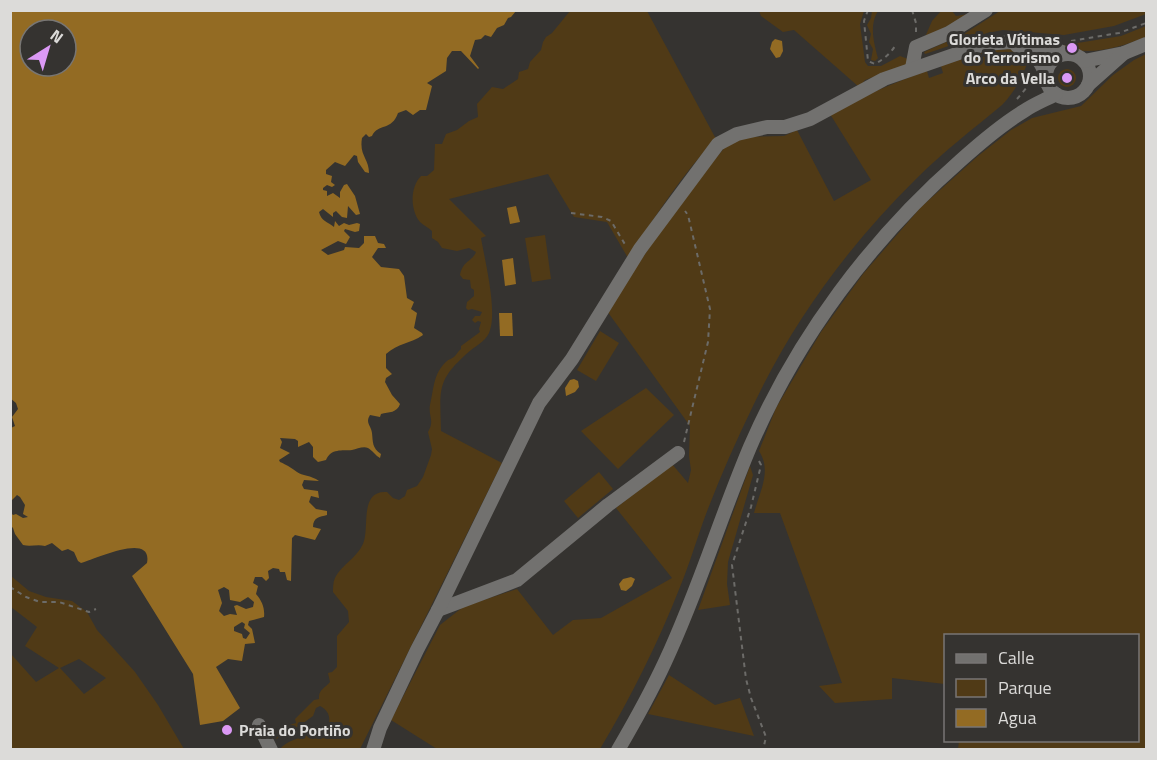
<svg xmlns="http://www.w3.org/2000/svg" width="1157" height="760" viewBox="0 0 1157 760" font-family="'Titillium Web',sans-serif">
	<rect width="100%" height="100%" fill="#353330"/>
	<g fill="#503a16" fill-rule="evenodd">
		<path d="M570,11H647L716,139C681,175 655,217 628,258L607,222L574,217L548,174L449,199L486,236L481,238C485,261 497,309 490,330C488,339 478,345 471,350C436,380 440,388 441,431L502,463L360,749H280C291,736 313,737 328,727C331,717 329,711 320,706L316,708L313,716C302,724 289,733 276,739L272,733C282,731 286,725 296,723L295,719L314,700L319,699C318,690 325,688 330,682L328,673L332,672L337,667V636L349,622L348,611L333,592C333,588 333,582 335,578C342,564 359,557 364,541C369,524 360,490 387,492L393,498L399,500L405,496L407,490L417,486L423,477L431,455L432,449L428,432C435,420 428,416 430,405C434,389 433,373 447,361C448,360 453,358 455,356C457,354 458,351 461,349V346L480,332L479,329L481,322L478,321L475,323L472,320L475,316H480L482,312L472,309L468,310L466,308L467,302L474,296V290L471,288L470,280L463,279L460,275C463,260 472,262 476,252L469,248L457,251L442,248L438,242L432,238V231C429,228 423,225 420,222C410,210 410,187 421,176H427L434,170L435,144H442L446,134L457,130L469,121L478,117L477,104L492,87L503,89L518,79L519,72L528,69L530,62L541,50L543,42L546,37L552,33Z"/>
		<polygon points="759,11 864,11 860,24 865,62 868,66 881,66 900,56 908,59 906,65 865,80 859,87 794,30 783,32 761,16"/>
		<path d="M872,11H878C869,25 874,43 878,58L875,61L871,60L873,49L869,42L871,34L867,25L871,18Z"/>
		<polygon points="941,11 952,11 956,16 968,14 966,17 925,37 932,21"/>
		<polygon points="1000,11 1146,10 1146,14 1114,26 1064,35 1003,30 987,33 925,54 924,52 964,34"/>
		<path d="M1146,26V37C1118,48 1089,57 1059,46L1121,36Z"/>
		<path d="M1008,49L1023,51L1030,55C1024,75 1016,90 1002,105C973,129 943,152 916,179C849,245 793,321 753,406C736,441 720,477 706,514C697,538 690,563 680,587C658,643 631,697 600,749H437L391,720L440,625L463,607L517,589L553,635L573,620L601,618L672,578L616,508L672,464L688,483L691,470L689,456L690,426L607,311L681,200L726,146L744,137L784,136L797,130L834,201L871,180L830,114C862,96 893,83 927,71L929,78L943,73L941,66L987,51Z"/>
		<path d="M1146,54V749H958L959,741L1138,740V636H946L945,684L892,678V699L835,703L819,686L842,683L780,513H754C760,491 772,471 759,451L776,408L821,332L863,274L921,207L978,156L1011,130L1032,118L1081,106L1113,75L1134,60Z"/>
		<circle cx="1067" cy="78" r="9"/>
		<polygon points="545,235 551,279 532,282 525,238"/>
		<polygon points="600,331 619,343 596,381 577,370"/>
		<polygon points="646,388 674,415 618,469 581,431"/>
		<polygon points="750,466 753,475 728,562 727,584 730,605 698,610"/>
		<polygon points="599,472 613,489 578,518 564,501"/>
		<path d="M11,576L29,591L46,597L72,601L87,612L97,630L135,672L158,705L184,749H11V654L36,682L59,668L25,646L37,627L11,607ZM79,659L106,678L84,694L60,668Z"/>
		<polygon points="669,675 715,705 740,698 754,736 648,714"/>
	</g>
	<g fill="#936b23" fill-rule="evenodd">
		<path d="M11,10L516,11L511,17L508,18L504,25L497,28L491,37L485,35L481,39L475,40L470,56L479,68L478,69L461,51H452L447,58L446,71L427,83L432,86L426,110H420L413,115L406,110L398,113C392,131 378,123 372,136L369,137L366,134L362,138C359,156 369,158 369,173L365,172L358,162L357,156L354,155L345,166L335,162L326,170V174L332,176L331,182L335,185L332,187L327,185L323,188V190L327,191V196L333,193L340,198V192L344,185L347,184L355,196L360,214L356,215L348,206L347,218L342,217L336,211L333,213V217L323,209L319,212C321,221 328,222 334,227L335,221L339,226L344,223L349,225L357,223L360,224L359,231L355,232L345,229L344,231L350,237L346,244L338,241L321,250L328,255L344,250L345,247L359,248L364,243V236H375L378,243L384,244L386,248H378L372,257L381,267L399,269L404,276L407,298L414,302L411,309L417,313L414,328L422,333L423,335C410,344 398,343 386,354V368L392,374L386,378L385,382L392,395L400,404C397,413 389,412 381,414L380,417L370,415C365,423 371,425 372,433C373,442 372,448 381,454L380,458C376,456 372,450 368,448C363,446 357,449 352,450C342,451 331,448 326,460L318,462L313,457V447L309,442L298,447V441L295,439L280,438L282,442L280,448L290,453L279,460L280,462C287,465 290,467 297,472C302,476 311,475 319,481L304,480L302,485L304,489L318,491L319,498L311,496L309,502L316,509L327,511V515C320,517 313,517 313,527L321,529L315,540L295,535L292,538L291,581L287,580L285,572H280L279,569L273,568L268,571L269,578L266,581L262,577H255L253,583L258,586L256,594C262,601 265,608 264,617L249,621L248,625L252,629L255,643L245,644L242,661L228,659L216,667L240,708L223,721L200,725L193,674L132,576L147,563C153,531 94,560 81,563L78,561L74,552L68,549L62,551L52,543L45,546C37,544 31,547 23,545L15,534L13,528L11,526V513L13,515L16,514L23,518L28,517L23,514L25,505L20,497L17,495L10,502L11,428L15,426L12,417L18,409L16,403L10,398ZM30,30H66V66H30ZM224,587L229,590L230,600L240,602L248,597L254,602L253,607L246,609L237,605L234,606L237,615L230,614L224,616L219,611L222,603L218,590ZM242,622L245,624L244,628L250,633L246,639L243,638L242,634L234,631V627Z"/>
		<polygon points="775,39 782,41 783,51 780,57 776,58 770,49 772,42"/>
		<polygon points="516,206 520,222 510,224 507,208"/>
		<polygon points="513,258 516,284 505,286 502,260"/>
		<polygon points="499,313 512,313 513,336 500,336"/>
		<polygon points="574,379 578,381 579,387 575,392 566,396 565,388 570,380"/>
		<polygon points="631,577 635,579 632,586 626,591 621,590 619,584 623,579"/>
	</g>
	<g fill="none" stroke-linecap="round" stroke-linejoin="round">
		<g stroke="#6c6b68" stroke-width="2" stroke-dasharray="4.5 4.5" stroke-linecap="butt">
			<path d="M868,10L864,21L868,61L875,64C884,59 890,54 895,46"/>
			<polyline points="912,10 916,23 916,32"/>
			<polyline points="1071,41 1119,33 1146,23"/>
			<polyline points="1017,99 1028,86 1031,76"/>
			<polyline points="571,213 602,217 611,221 626,246"/>
			<polyline points="684,442 708,342 710,309 688,215 685,211"/>
			<polyline points="759,461 761,465 751,507 732,565 746,679 751,698 766,737 763,750"/>
			<polyline points="10,587 26,597 40,602 59,602 89,612 96,609"/>
		</g>
		<g stroke="#72716f" stroke-width="14">
			<path d="M1017,46C1033,52 1040,59 1046,75"/>
			<circle cx="1068" cy="76" r="22"/>
			<polyline points="1084,61 1124,53 1146,44"/>
			<polyline points="912,68 916,47 949,33 986,10"/>
			<polyline points="1088,85 1124,53"/>
			<polyline points="438,610 517,580 608,505 678,453"/>
			<polyline points="259,725 271,750"/>
			<polyline points="373,750 380,728 417,650 438,610 539,403 572,359 640,249 718,144 737,134 767,127 785,127 810,119 884,79 985,44 1010,42 1041,45 1068,54"/>
			<path d="M618,750C635,721 651,692 665,662C698,592 720,518 750,447C797,338 871,239 960,161C980,143 1001,125 1024,111C1034,104 1045,100 1056,94"/>
		</g>
	</g>
	<g fill="#db99f5" stroke="#353330" stroke-width="2">
		<circle cx="1072" cy="48" r="6"/>
		<circle cx="1067" cy="78" r="6"/>
		<circle cx="227" cy="730" r="6"/>
	</g>
	<g text-anchor="middle" dominant-baseline="central" stroke-width="6" stroke-linejoin="round" paint-order="stroke">
		<g font-size="16" font-weight="bold" fill="#dcdbd9" stroke="#353330" text-anchor="end">
			<text x="1060" y="39">Glorieta Vítimas<tspan x="1060" dy="18">do Terrorismo</tspan></text>
			<text x="1055" y="78">Arco da Vella</text>
			<text x="239" y="730" text-anchor="start">Praia do Portiño</text>
		</g>
	</g>
	<rect width="1157" height="760" fill="none" stroke="#dcdbd9" stroke-width="24"/>
	<rect x="944" y="634" width="195" height="108" fill="#353330" stroke="#787674" stroke-width="1.5"/>
	<rect x="956" y="654" width="30" height="9" fill="#72716f" stroke="#787674" stroke-width="1.5"/>
	<text x="998" y="664" font-size="18" fill="#dcdbd9">Calle</text>
	<rect x="956" y="679" width="30" height="18" fill="#503a16" stroke="#787674" stroke-width="1.5"/>
	<text x="998" y="694" font-size="18" fill="#dcdbd9">Parque</text>
	<rect x="956" y="709" width="30" height="18" fill="#936b23" stroke="#787674" stroke-width="1.5"/>
	<text x="998" y="724" font-size="18" fill="#dcdbd9">Agua</text>
	<g transform="translate(48 48) rotate(37)"><circle r="28" fill="#353330" stroke="#787674" stroke-width="1.5"/>
	<path d="M0-4.5L10 22L0 15L-10 22Z" fill="#db99f5"/>
	<text y="-9" font-size="16" font-weight="bold" text-anchor="middle" fill="#dcdbd9">N</text>
	</g>
</svg>
